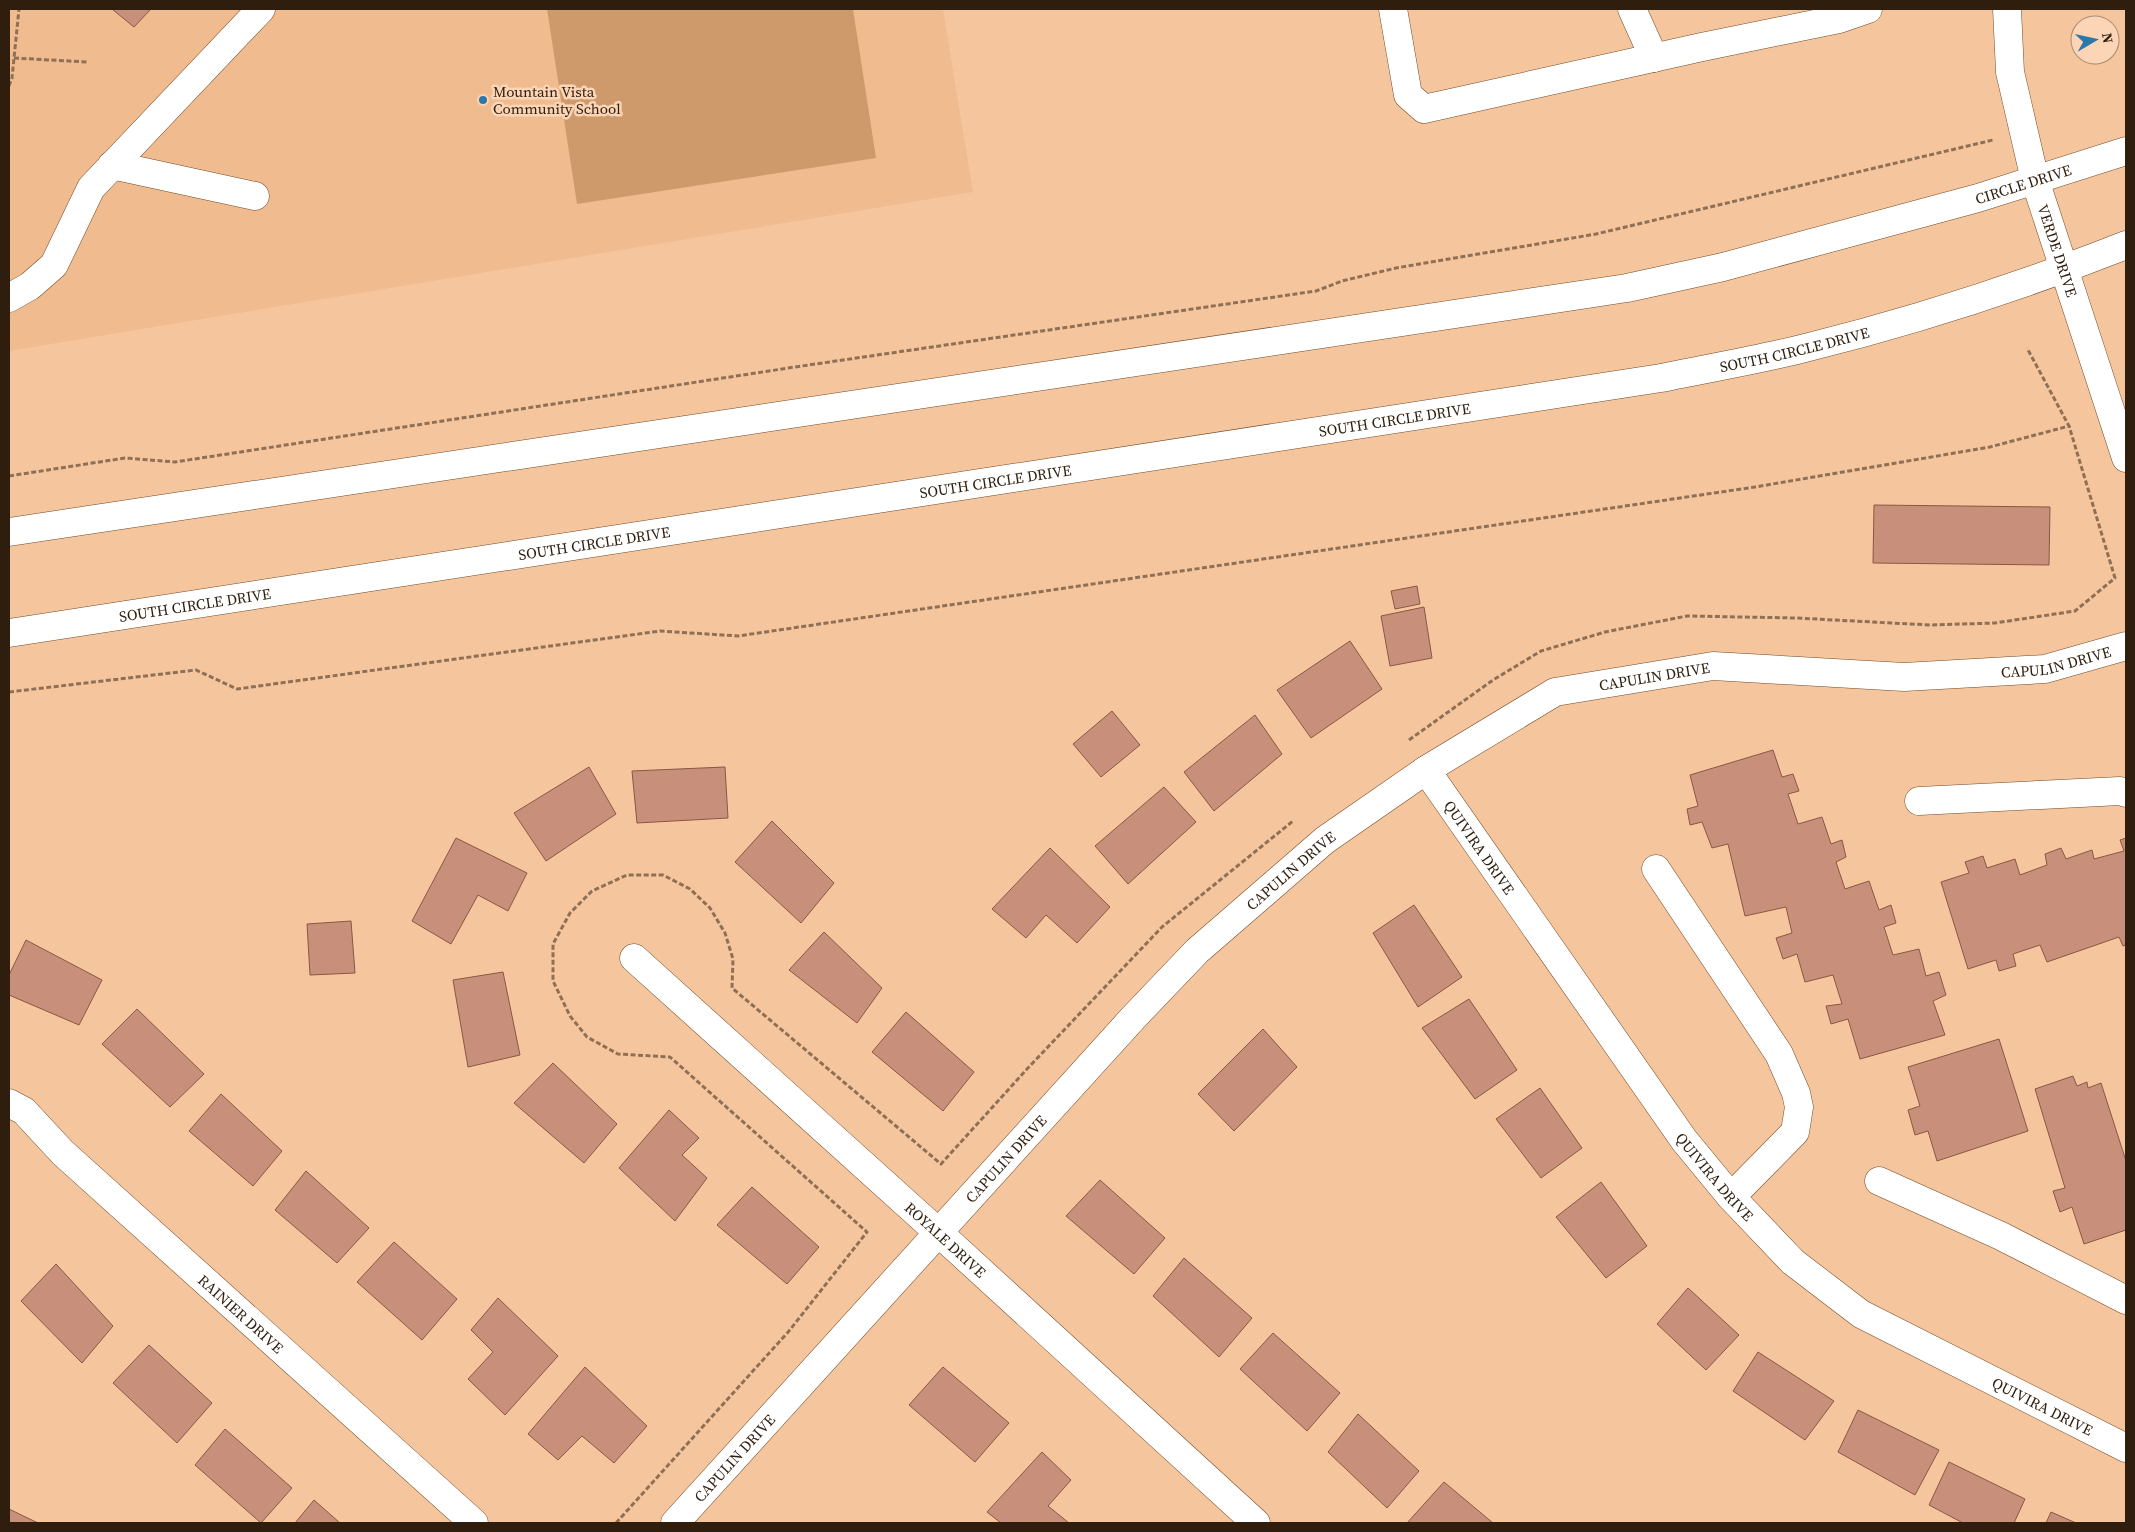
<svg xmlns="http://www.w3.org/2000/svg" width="2135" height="1532" viewBox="0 0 2135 1532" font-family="'Source Serif 4',serif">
	<rect width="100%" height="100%" fill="#f5c69e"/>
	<polygon fill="#f0bc8f" points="9,9 943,9 973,192 9,351"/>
	<polygon fill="#ce9a6c" points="547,9 853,9 876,158 577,204"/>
	<g fill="#c8907a" stroke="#8a5743">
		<polygon points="112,9 151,9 134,27"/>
		<polygon points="1874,505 2050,507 2049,565 1873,563"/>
		<polygon points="1417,586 1420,604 1395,609 1391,591"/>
		<polygon points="1424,607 1432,658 1390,666 1381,616"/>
		<polygon points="1350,641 1382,689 1311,738 1277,690"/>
		<polygon points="1112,711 1140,745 1101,777 1073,744"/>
		<polygon points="1255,715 1282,754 1214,811 1184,772"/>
		<polygon points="1773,750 1782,777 1793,774 1799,791 1788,794 1798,824 1822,817 1831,844 1842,840 1846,857 1836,862 1845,889 1869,881 1879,910 1891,905 1896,923 1884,927 1893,955 1919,949 1926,976 1939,972 1946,995 1933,1001 1945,1035 1860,1059 1848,1019 1831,1024 1826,1006 1842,1004 1833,975 1805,982 1797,954 1783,959 1776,938 1792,933 1786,907 1745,916 1728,844 1712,848 1702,822 1690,825 1687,809 1698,806 1690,775"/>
		<polygon points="589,767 616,814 546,861 514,813"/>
		<polygon points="725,767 728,818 637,823 632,771"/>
		<polygon points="1164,787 1196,822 1128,884 1095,846"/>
		<polygon points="772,821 834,883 801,923 735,862"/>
		<polygon points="456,838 527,873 508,911 478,895 451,944 412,921"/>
		<polygon points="2126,838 2126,945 2123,946 2119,937 2047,962 2040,945 2013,954 2016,966 1999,971 1996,960 1968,969 1941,882 1969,873 1965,862 1983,856 1987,868 2015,859 2020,875 2047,865 2045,854 2061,848 2066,859 2092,850 2094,859 2124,851 2120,840"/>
		<polygon points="1050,848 1110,907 1077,943 1046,915 1026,938 992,909"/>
		<polygon points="1414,905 1462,977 1418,1007 1373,933"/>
		<polygon points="351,921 355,973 310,975 307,924"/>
		<polygon points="824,932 882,988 857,1023 789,970"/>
		<polygon points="26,940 102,980 79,1025 9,995 9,975"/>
		<polygon points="503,972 520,1055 468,1067 453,980"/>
		<polygon points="1469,999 1517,1070 1475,1099 1422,1028"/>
		<polygon points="137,1009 204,1074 170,1107 102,1044"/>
		<polygon points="906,1012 974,1072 943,1111 872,1052"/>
		<polygon points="1263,1029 1297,1067 1234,1131 1198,1094"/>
		<polygon points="1999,1039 2028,1131 1937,1161 1928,1131 1915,1135 1908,1110 1920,1106 1908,1067"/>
		<polygon points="553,1063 617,1124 584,1163 514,1103"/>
		<polygon points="2073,1076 2077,1086 2087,1082 2088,1088 2101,1083 2126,1161 2126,1230 2084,1244 2072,1207 2060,1212 2053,1191 2065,1188 2035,1089"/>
		<polygon points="1540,1088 1582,1148 1541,1178 1496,1119"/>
		<polygon points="221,1094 282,1151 253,1186 189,1131"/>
		<polygon points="669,1110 699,1138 682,1155 707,1178 675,1221 619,1168"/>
		<polygon points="306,1171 369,1228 337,1263 275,1210"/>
		<polygon points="1100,1180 1165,1238 1134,1274 1066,1216"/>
		<polygon points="1601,1182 1647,1246 1606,1278 1556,1217"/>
		<polygon points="752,1187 819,1247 787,1284 717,1225"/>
		<polygon points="394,1242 457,1299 422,1340 357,1282"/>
		<polygon points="1184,1258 1252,1318 1219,1357 1153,1296"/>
		<polygon points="56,1264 113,1326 82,1363 21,1301"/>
		<polygon points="1688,1288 1739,1335 1706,1370 1657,1324"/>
		<polygon points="498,1298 558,1356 505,1415 468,1379 493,1352 471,1330"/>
		<polygon points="1273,1333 1340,1393 1307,1431 1240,1369"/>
		<polygon points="149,1345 212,1403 177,1443 113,1383"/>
		<polygon points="1758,1352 1834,1401 1805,1440 1733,1391"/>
		<polygon points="585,1367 647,1426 614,1463 582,1436 558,1460 528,1434"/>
		<polygon points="943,1367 1009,1423 975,1462 909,1405"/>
		<polygon points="1858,1410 1939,1450 1915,1495 1838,1452"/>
		<polygon points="1358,1414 1419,1471 1387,1508 1328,1452"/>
		<polygon points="225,1429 292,1488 261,1523 195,1465"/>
		<polygon points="1042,1452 1071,1480 1048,1506 1069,1523 1001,1523 987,1512"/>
		<polygon points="1949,1462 2025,1499 2014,1523 1963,1523 1929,1505"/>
		<polygon points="1444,1482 1493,1523 1407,1523"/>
		<polygon points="314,1500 340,1523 295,1523"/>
		<polygon points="9,1509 38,1523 9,1523"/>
		<polygon points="2051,1512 2076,1523 2046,1523"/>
	</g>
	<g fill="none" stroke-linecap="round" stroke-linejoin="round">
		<g stroke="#724a25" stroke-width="29">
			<g id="minor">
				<polyline points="1393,9 1408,95 1424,109 1702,47 1839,19 1868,9"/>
				<polyline points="1632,9 1654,58"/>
				<path id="s1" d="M2007,9L2010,72L2035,180L2126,458"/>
				<polyline points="112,165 255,196"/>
				<polyline points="9,298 30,286 54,265 91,188 261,9"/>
				<path id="s2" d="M1426,770L1684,1140L1731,1197L1793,1262L1861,1314L2126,1448"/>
				<polyline points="1919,801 2120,791 2126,793"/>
				<polyline points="1656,869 1779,1054 1796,1093 1799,1107 1795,1132 1731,1197"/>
				<path id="s3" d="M634,958L939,1233L1256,1523"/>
				<path id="s4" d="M9,1103L24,1111L63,1153L474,1523"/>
				<polyline points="1879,1181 2001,1236 2126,1300"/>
				<path id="s5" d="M675,1523L1133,1018L1197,951L1325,840L1426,770L1555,692L1713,666L1904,677L2045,669L2126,646"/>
			</g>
		</g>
		<g stroke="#724a25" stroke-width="29">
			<g id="major">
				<path id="s6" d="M9,532L1627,288L1723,267L1978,198L2126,151"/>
				<path id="s7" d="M9,633L1661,378C1709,368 1758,360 1805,348C1914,321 2022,286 2126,245"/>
			</g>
		</g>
		<g stroke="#907055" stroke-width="3" stroke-dasharray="5 2.5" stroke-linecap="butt">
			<polyline points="14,58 87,62"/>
			<polyline points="9,86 12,78 19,9"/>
			<polyline points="9,476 125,458 175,462 795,367 1316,291 1342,281 1396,268 1596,234 1993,140"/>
			<polyline points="9,692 196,670 237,689 660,631 738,636 1755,487 1990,447 2069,426 2027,348"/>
			<polyline points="1409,740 1493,680 1541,651 1605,632 1687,616 1796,618 1930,625 1995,623 2075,611 2115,578 2069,426"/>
			<polyline points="616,1523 789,1331 867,1232 670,1057 618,1054 587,1037 570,1016 553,981 553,944 570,913 592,891 627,875 663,875 690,889 710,908 725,933 733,959 732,988 941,1164 1027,1069 1162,927 1293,821"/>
		</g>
		<use href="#minor" stroke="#fff" stroke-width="28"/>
		<use href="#major" stroke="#fff" stroke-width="28"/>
	</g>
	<circle fill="#2c78ab" stroke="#fbd5b5" stroke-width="2" cx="483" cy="100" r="5"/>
	<g text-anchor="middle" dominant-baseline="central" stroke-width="5" stroke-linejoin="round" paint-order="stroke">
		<g font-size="15" fill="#2f1e0e" stroke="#fbd5b5" text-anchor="start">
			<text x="493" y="91">Mountain Vista<tspan x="493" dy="17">Community School</tspan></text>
		</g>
		<g font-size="15" fill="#2f1e0e" stroke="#fbd5b5">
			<text stroke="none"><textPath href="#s6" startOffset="2046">CIRCLE DRIVE</textPath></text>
			<text stroke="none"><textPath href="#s1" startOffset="248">VERDE DRIVE</textPath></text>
			<text stroke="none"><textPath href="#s7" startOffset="1808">SOUTH CIRCLE DRIVE</textPath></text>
			<text stroke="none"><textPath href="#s7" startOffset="1402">SOUTH CIRCLE DRIVE</textPath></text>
			<text stroke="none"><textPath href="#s7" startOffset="998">SOUTH CIRCLE DRIVE</textPath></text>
			<text stroke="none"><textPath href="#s7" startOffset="592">SOUTH CIRCLE DRIVE</textPath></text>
			<text stroke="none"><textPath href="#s7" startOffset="188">SOUTH CIRCLE DRIVE</textPath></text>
			<text stroke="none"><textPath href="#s5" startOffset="1722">CAPULIN DRIVE</textPath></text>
			<text stroke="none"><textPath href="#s5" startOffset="1318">CAPULIN DRIVE</textPath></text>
			<text stroke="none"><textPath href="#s2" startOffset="94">QUIVIRA DRIVE</textPath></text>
			<text stroke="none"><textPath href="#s5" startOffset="898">CAPULIN DRIVE</textPath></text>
			<text stroke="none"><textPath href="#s5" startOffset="492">CAPULIN DRIVE</textPath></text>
			<text stroke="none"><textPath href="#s2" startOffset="499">QUIVIRA DRIVE</textPath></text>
			<text stroke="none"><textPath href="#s3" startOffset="420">ROYALE DRIVE</textPath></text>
			<text stroke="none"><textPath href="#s4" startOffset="314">RAINIER DRIVE</textPath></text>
			<text stroke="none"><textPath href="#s2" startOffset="904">QUIVIRA DRIVE</textPath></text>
			<text stroke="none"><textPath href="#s5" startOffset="88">CAPULIN DRIVE</textPath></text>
		</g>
	</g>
	<rect width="2135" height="1532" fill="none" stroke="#2f1e0e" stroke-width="20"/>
	<g transform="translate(2095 40) rotate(81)"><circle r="24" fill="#fbd5b5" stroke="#a98c72"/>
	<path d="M0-4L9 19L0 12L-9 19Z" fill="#2c78ab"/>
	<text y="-8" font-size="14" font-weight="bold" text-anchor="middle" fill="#2f1e0e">N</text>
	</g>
</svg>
